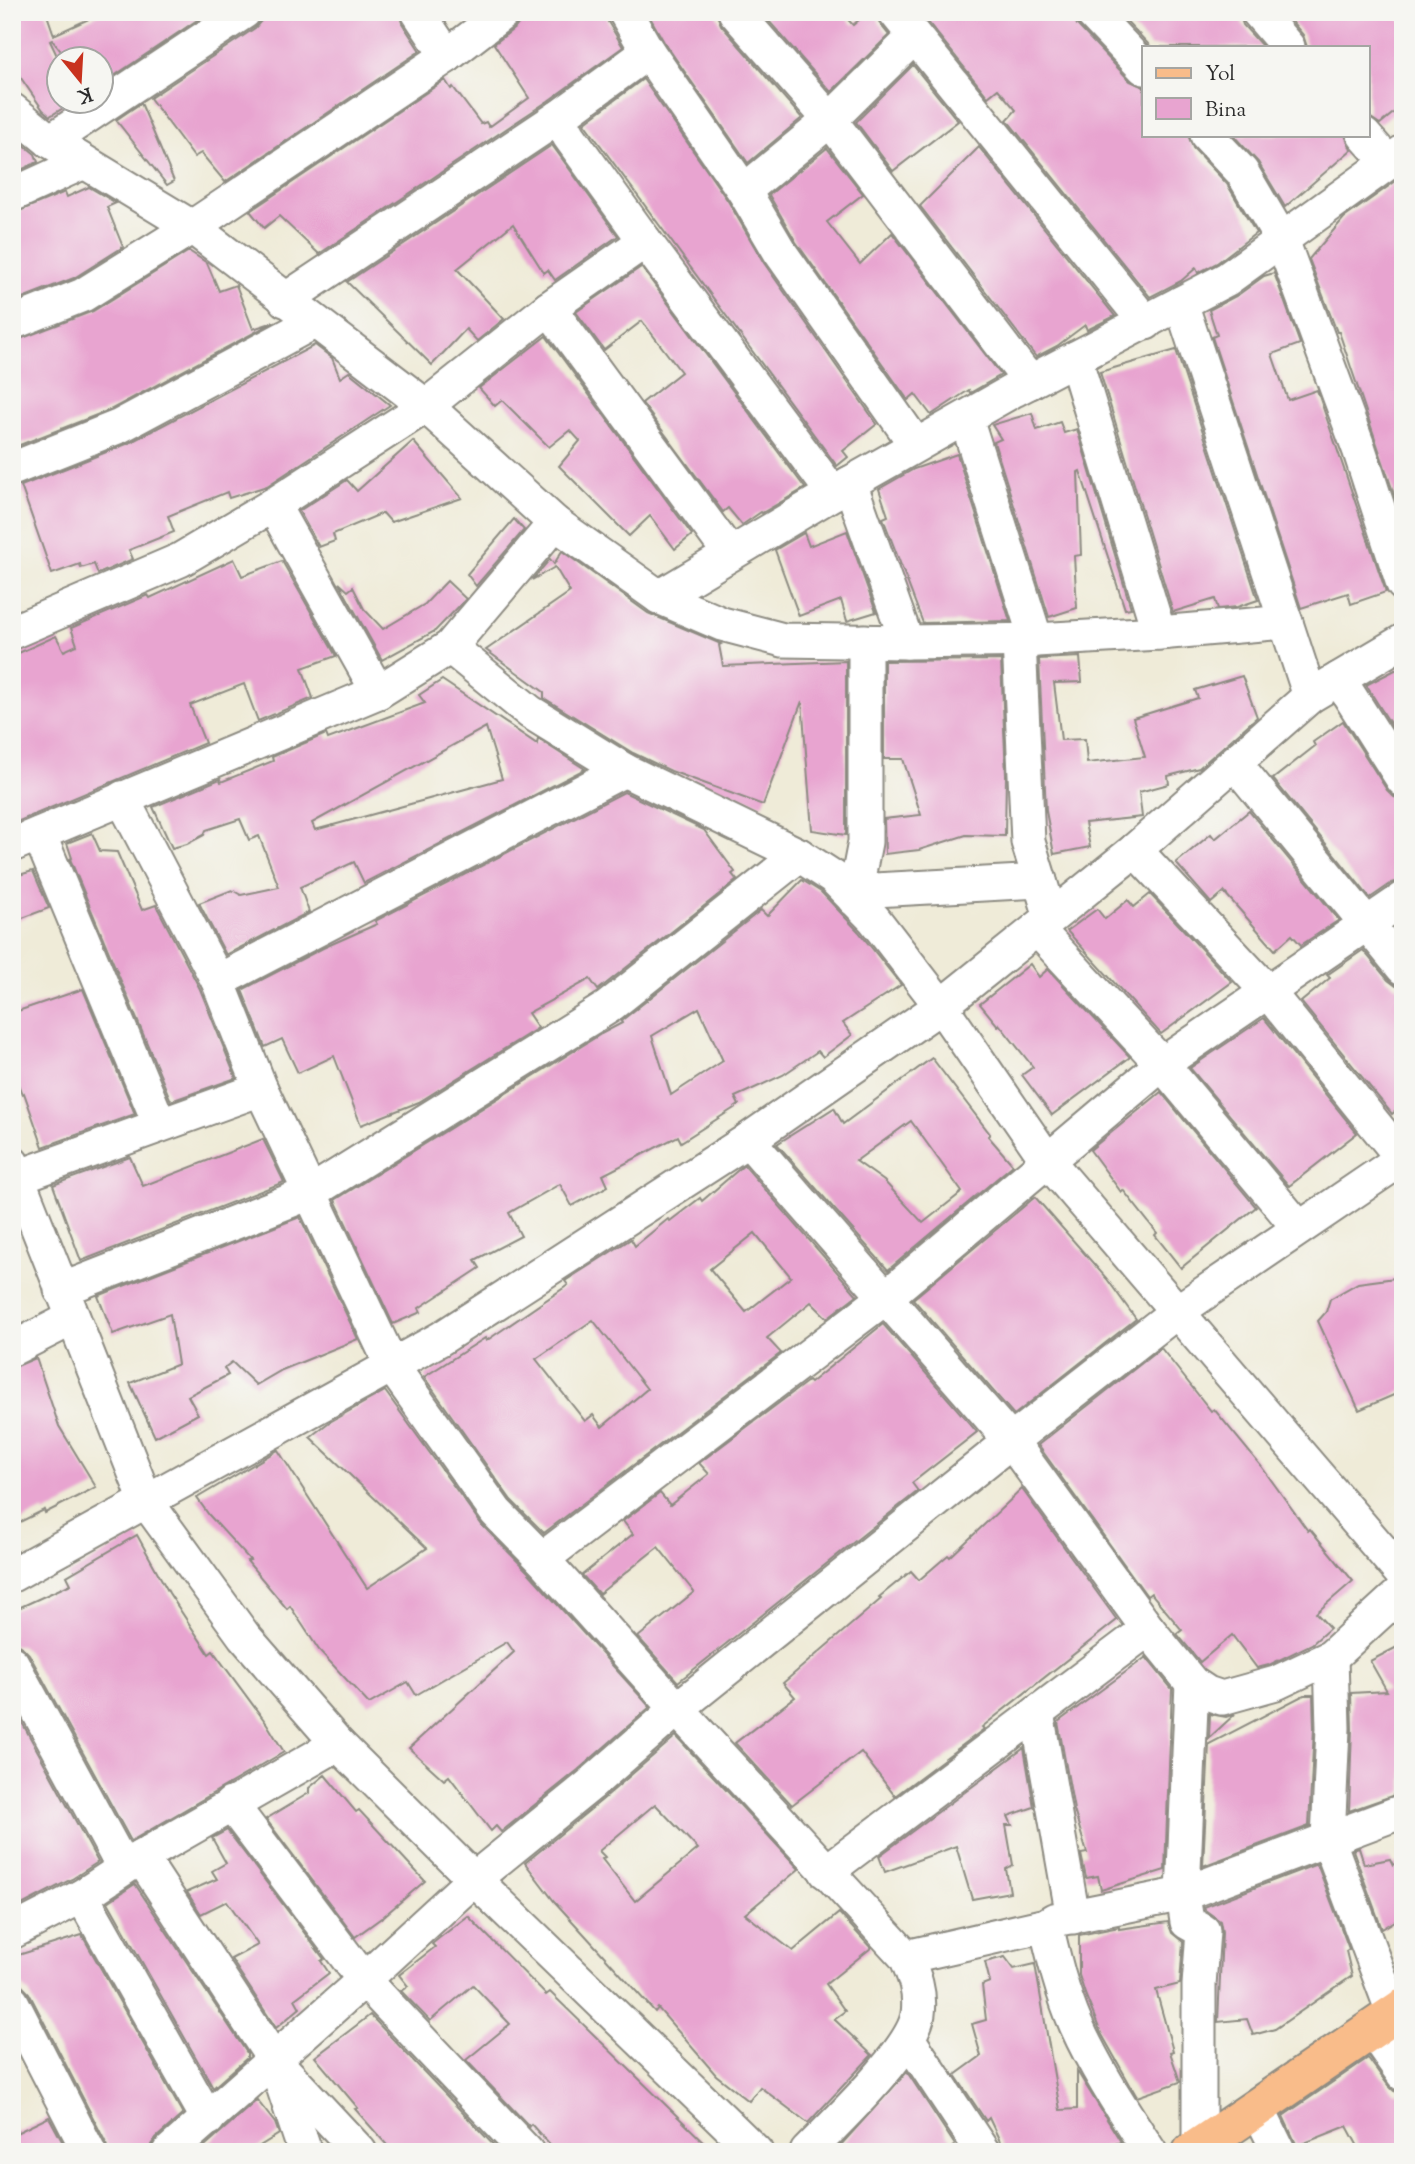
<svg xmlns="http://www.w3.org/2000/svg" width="1415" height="2164" viewBox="0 0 1415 2164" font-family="'Sorts Mill Goudy',serif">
	<rect width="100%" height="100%" fill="#f6f6f2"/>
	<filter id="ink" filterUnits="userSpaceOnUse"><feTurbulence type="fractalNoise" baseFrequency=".0143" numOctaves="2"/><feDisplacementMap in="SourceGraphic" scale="14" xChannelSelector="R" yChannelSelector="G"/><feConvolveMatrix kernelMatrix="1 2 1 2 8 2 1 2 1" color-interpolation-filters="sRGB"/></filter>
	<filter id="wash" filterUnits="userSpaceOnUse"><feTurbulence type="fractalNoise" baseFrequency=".00686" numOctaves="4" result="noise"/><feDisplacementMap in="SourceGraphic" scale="28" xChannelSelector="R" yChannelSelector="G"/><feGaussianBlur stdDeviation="1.57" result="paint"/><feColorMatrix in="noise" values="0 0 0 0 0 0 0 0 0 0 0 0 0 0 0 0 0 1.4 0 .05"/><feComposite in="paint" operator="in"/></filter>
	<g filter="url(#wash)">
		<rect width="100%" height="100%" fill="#efebd8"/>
		<g id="blocks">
			<g fill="#e8a4d0" fill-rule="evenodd">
				<polygon points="12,12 46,12 54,35 104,12 209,12 102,84 102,60 68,60 52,40 50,41 60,62 60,102 73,102 50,116 43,110 12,65"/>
				<polygon points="263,12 399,12 402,23 420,51 225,182 201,153 194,157 150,98 255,28 261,21"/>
				<polygon points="523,12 606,12 608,22 623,47 548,101 319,254 279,216 264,228 250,211 445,80 451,89 453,87 481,124 486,122 489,127 529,98 494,44 516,27 521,20"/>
				<polygon points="647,12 716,12 721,25 802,118 748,163 664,42"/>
				<polygon points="761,12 841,12 853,25 868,12 876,12 880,24 889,35 831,92"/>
				<polygon points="920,12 1072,12 1077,25 1130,81 1144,87 1144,135 1188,135 1193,148 1227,184 1256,233 1217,263 1198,273 1196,268 1181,281 1150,297 1007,120 1016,110 998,89 988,97"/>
				<polygon points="1118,12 1239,12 1243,25 1263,47 1151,47"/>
				<polygon points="1284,12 1393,12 1403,23 1403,105 1380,124 1368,116 1368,47 1307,47 1303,35"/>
				<polygon points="913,65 958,121 893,171 856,122"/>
				<polygon points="643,79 728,201 764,263 877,424 843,451 848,457 837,466 584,123"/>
				<polygon points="141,103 174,181 167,185 116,120"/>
				<polygon points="12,135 35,154 38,162 12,174"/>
				<polygon points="1233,135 1345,135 1351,150 1285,207 1258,162"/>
				<polygon points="552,145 618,236 555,280 548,270 544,273 513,224 457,269 504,319 477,341 466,329 432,365 347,282"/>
				<polygon points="979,147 1115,316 1087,330 1085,325 1057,346 1036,357 920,206"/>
				<polygon points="827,148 863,194 827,222 860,264 892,233 1001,375 970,393 969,390 931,415 915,394 908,400 796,242 769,195"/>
				<polygon points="1403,176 1403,521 1339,332 1337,332 1309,259 1344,218"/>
				<polygon points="89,187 116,203 107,207 123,247 74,278 12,302 12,214 65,192 67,197"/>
				<polygon points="189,251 207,263 219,291 236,285 253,329 274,322 112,409 12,448 12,342 93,311"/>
				<polygon points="641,267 805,488 762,513 761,512 742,525 728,508 723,512 642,403 681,372 642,321 604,350 576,312"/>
				<polygon points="1274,273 1300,344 1272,354 1288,400 1317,390 1386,592 1351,604 1348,593 1301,608 1212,337 1217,335 1209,310 1238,295 1264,276"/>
				<polygon points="546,336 692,535 675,549 650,516 629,536 559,466 580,441 570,430 549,447 502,400 495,406 479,388"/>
				<polygon points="315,345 332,358 340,378 349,372 390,405 267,486 229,498 227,492 168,516 174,532 129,550 133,559 98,574 94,564 81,568 80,564 52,574 21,486 129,443"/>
				<polygon points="1176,350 1258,600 1237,607 1218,609 1215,599 1173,612 1100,372"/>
				<polygon points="1032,413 1037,430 1060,422 1064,433 1077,429 1131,608 1125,609 1080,471 1078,472 1081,555 1074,556 1077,608 1049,617 994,442 1001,439 992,425"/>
				<polygon points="413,441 462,498 391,522 383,513 333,534 335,541 319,547 299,511 347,480 357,491"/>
				<polygon points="957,454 1010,621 923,623 883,518 888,516 879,489 914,469"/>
				<polygon points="514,519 524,530 476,586 467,574"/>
				<polygon points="847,531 876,612 847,621 841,600 799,616 775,550 804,533 809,546"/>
				<polygon points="562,551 648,613 721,644 719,645 723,666 846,661 846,835 812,830 802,701 763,805 671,771 633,753 544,698 544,692 486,650 570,592 555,567 532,580 550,559 554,564"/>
				<polygon points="234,559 242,576 282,561 336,656 302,668 313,698 258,721 244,684 190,705 205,743 12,824 12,656 56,636 64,651 77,645 71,628 148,595 150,598"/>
				<polygon points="447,581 466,599 435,631 382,660 339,583 348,591 353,587 364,609 383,629 425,604"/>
				<polygon points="1080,657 1082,682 1054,683 1061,740 1085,739 1087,763 1145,757 1133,718 1198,698 1195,690 1242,676 1257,717 1199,768 1168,776 1169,784 1139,792 1142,817 1085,823 1090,847 1054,854 1046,811 1039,659"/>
				<polygon points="1001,660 1006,775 1005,836 966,835 919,850 885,854 884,819 921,815 903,759 884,759 884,661"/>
				<polygon points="1403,666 1403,744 1366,685"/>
				<path d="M442,680L537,744L538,739L585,769L364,883L354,862L300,887L309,912L226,955L199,903L232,890L241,895L279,887L259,836L249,840L240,819L206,830L204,835L187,844L172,848L153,807L220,779L221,782L273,761L272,757L326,734L328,739L425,703L419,695ZM486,727L502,779L315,830L312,823Z"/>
				<polygon points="1343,721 1387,790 1394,797 1403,799 1403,880 1392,883 1370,898 1273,779 1315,746 1313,742"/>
				<polygon points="624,792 704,830 735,872 732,874 737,880 598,990 590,979 528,1013 538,1028 419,1102 361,1125 334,1056 298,1073 282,1039 265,1047 242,990 323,948 377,924 375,921"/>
				<polygon points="1249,811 1339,920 1301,945 1292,935 1275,950 1224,892 1211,903 1176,863 1211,834 1215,839"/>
				<polygon points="92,833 100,851 117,852 142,910 156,905 200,989 236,1078 171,1101 70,859 72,858 67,843"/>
				<polygon points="33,871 49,908 12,922 12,877"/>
				<path d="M802,880L821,892L859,932L901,985L843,1023L852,1035L823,1057L818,1051L783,1075L735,1097L739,1105L681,1142L678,1136L603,1175L608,1186L572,1206L560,1184L509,1213L521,1236L475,1260L480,1268L419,1308L421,1312L393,1324L335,1200L601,1034L622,1023L621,1021L761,910L767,916ZM699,1008L723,1061L671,1095L652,1036Z"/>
				<polygon points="1150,894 1232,982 1161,1034 1067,931 1097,909 1105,919 1128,900 1134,907"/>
				<polygon points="1363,950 1388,980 1396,986 1403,987 1403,1105 1392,1114 1301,1002 1330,978 1327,975"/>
				<polygon points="1030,964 1039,977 1048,969 1130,1057 1052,1115 1022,1075 1033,1067 999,1024 998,1026 980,1004"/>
				<polygon points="83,989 135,1114 43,1147 24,1093 22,1094 12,1069 12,1013"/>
				<polygon points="1264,1018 1357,1133 1289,1186 1190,1068"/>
				<path d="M932,1058L990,1134L988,1136L1013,1165L888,1270L777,1144L834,1108L843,1124ZM911,1121L962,1192L923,1223L884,1181L856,1161Z"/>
				<polygon points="1161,1092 1256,1207 1181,1268 1155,1235 1157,1233 1123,1190 1121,1192 1090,1150"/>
				<polygon points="263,1139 284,1182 81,1261 53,1185 130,1157 143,1186"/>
				<path d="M744,1165L857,1295L827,1318L811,1302L767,1338L781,1353L544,1533L511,1500L424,1377L485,1338L486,1341L568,1285L565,1281L631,1239L635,1246L668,1219L670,1221L700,1198L702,1201ZM755,1233L791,1277L746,1312L710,1269ZM593,1320L647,1389L602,1427L593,1415L585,1421L536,1359Z"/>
				<polygon points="1035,1197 1107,1279 1136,1319 1014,1415 913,1299"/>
				<polygon points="300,1217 358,1339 282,1370 256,1385 232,1362 224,1368 228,1375 188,1396 198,1414 155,1437 130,1383 178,1364 170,1314 113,1334 98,1296"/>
				<polygon points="1403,1277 1403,1391 1359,1410 1318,1321 1326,1312 1330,1299 1358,1283"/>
				<polygon points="883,1324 977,1432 912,1483 918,1491 678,1682 638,1637 694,1592 658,1547 599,1594 582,1575 633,1534 623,1521 660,1493 670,1505 709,1474 699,1463 808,1381 810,1383"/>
				<polygon points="1161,1348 1211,1411 1214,1409 1261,1466 1308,1531 1310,1529 1353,1581 1316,1613 1330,1628 1312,1644 1269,1665 1257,1668 1232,1635 1200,1662 1177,1634 1182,1630 1151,1593 1147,1596 1038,1445"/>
				<polygon points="36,1358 59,1426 96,1487 45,1513 44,1510 12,1526 12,1368"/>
				<polygon points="385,1391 482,1525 528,1572 650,1707 578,1770 501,1832 496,1826 491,1831 449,1776 444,1780 409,1748 514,1652 507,1642 416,1695 408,1682 369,1704 319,1650 290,1606 287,1609 247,1561 250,1560 209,1515 197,1498 278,1450 367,1588 427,1548 310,1437 328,1423"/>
				<polygon points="1022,1489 1117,1620 982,1727 984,1729 895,1796 861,1752 792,1805 735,1743 795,1697 783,1683 881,1599 879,1597 911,1571 919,1580 948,1555 950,1557"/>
				<polygon points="137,1535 169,1593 209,1654 213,1651 267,1724 284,1752 131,1841 29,1654 21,1646 12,1644 12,1611 71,1584 67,1576"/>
				<polygon points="1403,1644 1403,1792 1349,1811 1352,1729 1351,1693 1387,1691 1370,1661"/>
				<polygon points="1146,1657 1172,1689 1165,1870 1101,1890 1098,1876 1086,1878 1081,1854 1087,1853 1074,1810 1058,1722"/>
				<polygon points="1304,1695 1313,1695 1314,1728 1309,1826 1203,1866 1209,1744"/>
				<polygon points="12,1704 98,1862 72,1879 12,1910"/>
				<polygon points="1210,1714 1226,1717 1235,1714 1209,1738"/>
				<path d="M676,1736L799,1869L745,1914L793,1951L839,1913L871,1948L826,1984L845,2011L834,2019L872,2055L808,2123L760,2087L749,2101L716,2075L658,2008L655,2012L554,1901L525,1863L602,1800ZM655,1804L698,1849L635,1901L602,1859L605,1857L599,1851Z"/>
				<polygon points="1024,1748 1034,1807 1008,1816 1012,1825 1006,1825 1013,1865 1006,1869 1010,1892 972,1899 956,1846 885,1872 879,1856"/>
				<polygon points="325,1775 356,1812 359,1810 425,1881 384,1916 355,1937 266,1819 309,1793 309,1788"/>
				<polygon points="227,1830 324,1959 321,1961 329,1973 295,1999 300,2008 276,2028 231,1959 258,1945 227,1901 201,1914 187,1892 217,1879 212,1871 226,1863 212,1838"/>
				<polygon points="1359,1848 1364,1864 1390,1859 1393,1865 1403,1861 1403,1916 1382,1929 1353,1850"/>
				<polygon points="1317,1864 1349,1949 1346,1951 1352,1976 1275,2029 1253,2035 1247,2019 1218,2022 1222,1932 1220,1921 1205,1910 1204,1907"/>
				<polygon points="135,1884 247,2053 247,2058 213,2088 108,1902"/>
				<polygon points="468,1916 546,1995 550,1992 714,2152 556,2152 531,2124 529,2126 466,2060 510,2024 473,1985 430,2021 401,1991 408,1986 399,1975 435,1947 432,1944 438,1939"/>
				<polygon points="1168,1922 1172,1933 1183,1942 1180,1984 1156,1990 1173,2051 1170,2052 1180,2082 1137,2097 1101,2033 1085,1994 1079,1975 1079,1935 1119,1927 1119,1929"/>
				<polygon points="82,1935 183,2114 156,2138 151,2145 150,2152 108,2152 106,2143 29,1993 22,1986 12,1983 12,1957"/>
				<polygon points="1005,1957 1014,1969 1035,1964 1060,2110 1077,2109 1077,2071 1121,2142 1090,2152 1005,2152 989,2118 986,2121 955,2075 981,2056 972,2024 986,2020 982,1985 990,1982 985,1962"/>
				<polygon points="370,2015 500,2152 393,2152 355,2109 358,2108 315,2057"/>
				<polygon points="1368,2058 1388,2085 1394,2091 1403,2093 1403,2147 1391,2152 1361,2152 1347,2126 1297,2146 1283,2116"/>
				<polygon points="907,2072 955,2145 946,2152 846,2152 839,2147"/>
				<polygon points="257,2100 275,2123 279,2134 250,2152 198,2152"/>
				<polygon points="49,2117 63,2143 46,2152 12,2152 12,2135"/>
			</g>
		</g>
	</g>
	<g filter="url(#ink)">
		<use href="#blocks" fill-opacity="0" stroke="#8d8b82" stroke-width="2"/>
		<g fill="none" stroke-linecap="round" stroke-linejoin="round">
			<g stroke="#8d8b82" stroke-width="37">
				<g id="minor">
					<polyline points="418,12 447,56"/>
					<polyline points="625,12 648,52 744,191 780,252 916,445"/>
					<polyline points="735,12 830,120 1030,382"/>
					<polyline points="895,12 1146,323"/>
					<polyline points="1091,12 1144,68"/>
					<polyline points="1258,12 1288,47"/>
					<polyline points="12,110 50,141 192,227 426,406 555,523 659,597 722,624 783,640 907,642 1036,640 1159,633 1286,622"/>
					<polyline points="559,117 569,136 645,241 833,493"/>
					<polyline points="1207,135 1242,172 1282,240 1359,449 1403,584"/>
					<polyline points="1364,135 1388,162"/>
					<polyline points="50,141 244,12"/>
					<polyline points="744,191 830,120 914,37"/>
					<polyline points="12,195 84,162"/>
					<polyline points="285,300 559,117 648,52"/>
					<polyline points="1181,303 1310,696"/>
					<polyline points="549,308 730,554"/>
					<polyline points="12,323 83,295 192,227 447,56 504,12"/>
					<polyline points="1075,358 1159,633"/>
					<polyline points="966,418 1036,640"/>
					<polyline points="12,469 120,426 314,322"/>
					<polyline points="850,483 907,642"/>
					<polyline points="273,505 378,692"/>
					<polyline points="659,597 850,483 1014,390 1227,279 1403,152"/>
					<polyline points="12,632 180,560 273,505 426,406 549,308 645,241"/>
					<polyline points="1019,640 1028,842 1051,917"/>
					<polyline points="450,647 530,712 624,770 799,855 833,877 874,919 941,1006 1047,1160 1403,1575"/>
					<polyline points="1339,679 1403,780"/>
					<polyline points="1235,763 1403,968"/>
					<path d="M122,798L218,981L261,1089L392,1366L496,1512L542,1559L677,1709L906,1957C914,1975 921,1992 918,2014C913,2050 835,2123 807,2152"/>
					<polyline points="39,834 160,1125"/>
					<polyline points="12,845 378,692 450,647 555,523"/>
					<polyline points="1135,850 1268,992 1402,1158"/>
					<polyline points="856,891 1040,881"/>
					<polyline points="854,899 865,842 865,641"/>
					<polyline points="1037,929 1162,1064 1299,1228"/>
					<polyline points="218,981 624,770"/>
					<polyline points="748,1140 1011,1441 1148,1629 1192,1683 1207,1693 1222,1698 1276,1683 1331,1657 1403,1591"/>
					<polyline points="12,1163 146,1501 244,1636 338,1744 474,1879 756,2152"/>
					<polyline points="12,1179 261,1089"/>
					<polyline points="61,1290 310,1193 608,1007 799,855"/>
					<polyline points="12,1349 73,1318"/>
					<polyline points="542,1559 886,1297 1162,1064 1403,899"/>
					<polyline points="12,1575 440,1339 748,1140 941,1006 1135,850 1310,696 1403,641"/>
					<polyline points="1331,1657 1333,1728 1328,1839 1394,2015"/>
					<polyline points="12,1663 123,1867"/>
					<polyline points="1192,1683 1183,1894 1187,1922 1203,1931 1199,1985 1199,2146"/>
					<polyline points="1037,1713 1073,1917"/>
					<polyline points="231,1804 364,1980 527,2152"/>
					<polyline points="141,1857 274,2060 360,2152"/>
					<polyline points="826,1872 1148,1629"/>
					<polyline points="82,1896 208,2119"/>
					<path d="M1046,1925C1054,1959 1062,1993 1076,2025C1096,2070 1123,2110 1150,2152"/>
					<polyline points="12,1932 82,1896 141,1857 338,1744"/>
					<polyline points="906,1957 1046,1925 1054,1920 1183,1894 1403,1811"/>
					<polyline points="12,2002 89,2152"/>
					<polyline points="1371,2028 1403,2074"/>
					<polyline points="909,2040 983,2152"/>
					<polyline points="278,2071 305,2152"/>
					<polyline points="1257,2107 1279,2152"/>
					<polyline points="169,2152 364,1980 474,1879 590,1785 677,1709 1011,1441 1175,1313 1403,1158"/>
				</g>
			</g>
			<g stroke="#8d8b82" stroke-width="42">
				<polyline id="major" points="1192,2152 1403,2008"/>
			</g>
			<use href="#minor" stroke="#fff" stroke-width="33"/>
			<use href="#major" stroke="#f9bc8a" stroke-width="38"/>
		</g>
	</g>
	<rect width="1415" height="2164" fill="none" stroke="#f6f6f2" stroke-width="42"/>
	<rect x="1142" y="46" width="228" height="91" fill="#f6f6f2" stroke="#a5a5a2" stroke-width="2"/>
	<rect x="1156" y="68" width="35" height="10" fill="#f9bc8a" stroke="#a5a5a2" stroke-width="2"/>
	<text x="1205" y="80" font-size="21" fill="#2b2b2b">Yol</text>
	<rect x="1156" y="98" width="35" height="21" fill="#e8a4d0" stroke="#a5a5a2" stroke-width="2"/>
	<text x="1205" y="116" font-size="21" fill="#2b2b2b">Bina</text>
	<g transform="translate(80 80) rotate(162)"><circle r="33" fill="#f6f6f2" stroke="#a5a5a2" stroke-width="2"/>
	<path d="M0-5L12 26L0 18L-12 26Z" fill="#c8321e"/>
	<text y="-10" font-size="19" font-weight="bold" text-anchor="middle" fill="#2b2b2b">K</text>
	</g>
</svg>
